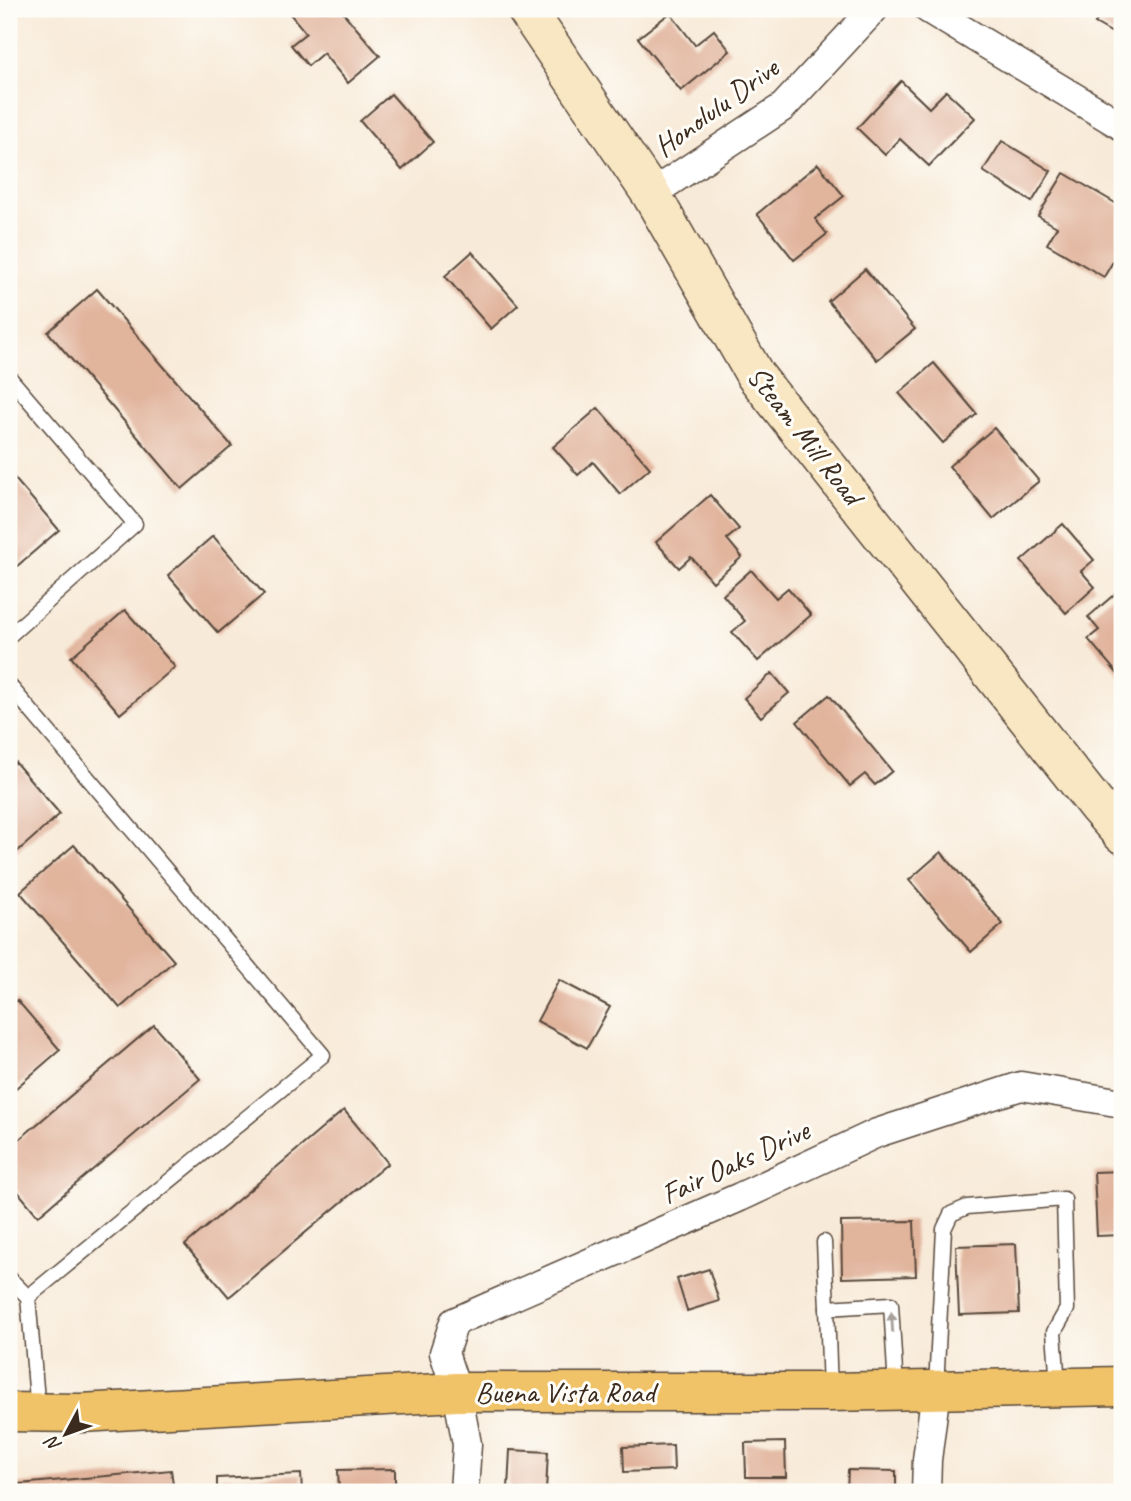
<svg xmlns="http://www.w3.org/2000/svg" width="1131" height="1501" viewBox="0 0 1131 1501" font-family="Caveat,sans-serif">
	<rect width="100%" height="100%" fill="#fdfcf7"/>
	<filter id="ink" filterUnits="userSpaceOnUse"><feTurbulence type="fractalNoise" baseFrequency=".0143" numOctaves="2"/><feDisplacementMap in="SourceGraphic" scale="14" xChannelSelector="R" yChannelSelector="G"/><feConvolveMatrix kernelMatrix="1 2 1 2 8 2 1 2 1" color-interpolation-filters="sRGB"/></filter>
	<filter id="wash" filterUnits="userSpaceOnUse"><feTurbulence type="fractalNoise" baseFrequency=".00686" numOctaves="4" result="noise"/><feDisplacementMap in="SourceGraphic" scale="28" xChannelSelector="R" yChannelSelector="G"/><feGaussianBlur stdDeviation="1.57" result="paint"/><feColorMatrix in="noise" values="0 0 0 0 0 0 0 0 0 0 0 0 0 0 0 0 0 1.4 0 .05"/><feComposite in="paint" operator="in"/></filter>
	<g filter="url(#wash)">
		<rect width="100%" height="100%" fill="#f8ead8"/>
		<g id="blocks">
			<g fill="#e1b49c">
				<polygon points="286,9 340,9 380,56 348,83 323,53 308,66 291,45 306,33"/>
				<polygon points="1104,9 1122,9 1122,24 1116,35 1095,23"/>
				<polygon points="670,13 695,45 714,30 730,51 681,91 638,38"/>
				<polygon points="901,81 929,108 946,91 975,118 929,166 900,139 885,155 857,128"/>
				<polygon points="391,94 433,142 402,170 360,121"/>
				<polygon points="1002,141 1051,171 1032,202 983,171"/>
				<polygon points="818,164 844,196 815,219 827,234 794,260 757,214"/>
				<polygon points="1064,173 1122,207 1122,246 1104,277 1047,244 1057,227 1038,216"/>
				<polygon points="472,252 518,305 491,329 445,276"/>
				<polygon points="865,269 915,329 877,360 828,301"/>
				<polygon points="97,289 232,446 182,489 48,332"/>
				<polygon points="934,363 977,414 943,443 899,393"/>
				<polygon points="598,408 650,468 620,494 593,462 578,475 553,447"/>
				<polygon points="994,428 1039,481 993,519 949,466"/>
				<polygon points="9,472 59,530 9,573"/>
				<polygon points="710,495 739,529 727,539 742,557 713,582 691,557 679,568 656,542"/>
				<polygon points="1063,524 1094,560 1081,571 1095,587 1066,613 1021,561"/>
				<polygon points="213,536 264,594 218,633 168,575"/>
				<polygon points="751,570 776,598 788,588 811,615 758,661 732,632 745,621 723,595"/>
				<polygon points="1116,593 1122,600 1122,679 1088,639 1099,630 1088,617"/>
				<polygon points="125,610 175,667 120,714 71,657"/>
				<polygon points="772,673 789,693 761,717 744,698"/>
				<polygon points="829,695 892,771 875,785 865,774 850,786 797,722"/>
				<polygon points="15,762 60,814 9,859 9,767"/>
				<polygon points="74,845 174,961 120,1008 20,892"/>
				<polygon points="941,852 1003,924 971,952 909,880"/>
				<polygon points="559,980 610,1007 587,1048 537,1021"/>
				<polygon points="17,1000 60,1050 9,1094 9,1007"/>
				<polygon points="154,1025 200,1079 38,1216 9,1181 9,1148"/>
				<polygon points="344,1110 388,1163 229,1297 185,1245"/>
				<polygon points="1122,1171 1122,1235 1097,1236 1094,1172"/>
				<polygon points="914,1221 916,1276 842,1278 841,1222"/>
				<polygon points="1016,1244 1019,1313 959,1315 956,1246"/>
				<polygon points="709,1269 719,1301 687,1311 677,1279"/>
				<polygon points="785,1442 786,1477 746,1477 745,1443"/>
				<polygon points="673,1445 674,1470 624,1472 623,1447"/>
				<polygon points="510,1450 548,1452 546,1491 508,1489"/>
				<polygon points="395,1469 395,1492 339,1492 338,1470"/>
				<polygon points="171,1470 174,1492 9,1492 9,1485"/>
				<polygon points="848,1470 896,1471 896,1492 847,1492"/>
				<polygon points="301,1474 302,1492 217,1492 217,1478"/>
			</g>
		</g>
	</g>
	<g filter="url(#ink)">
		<use href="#blocks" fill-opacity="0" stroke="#57473a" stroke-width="2"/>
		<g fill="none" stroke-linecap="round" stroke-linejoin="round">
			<g stroke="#57473a" stroke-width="17">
				<g id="lane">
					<polyline points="9,377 135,524 9,636"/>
					<polyline points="9,685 323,1055 28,1297"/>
					<polyline points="824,1242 827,1308"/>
					<polyline points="9,1278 28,1297 38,1411"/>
					<polyline points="936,1388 944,1229 951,1214 967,1207 1064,1199 1067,1309 1054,1332 1058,1385"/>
					<polyline points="830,1390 827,1308 891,1304 896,1389"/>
				</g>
			</g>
			<g stroke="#57473a" stroke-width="31">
				<g id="street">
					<polyline points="928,9 1122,126"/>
					<polyline points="651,194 783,107 874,9"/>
					<polyline points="464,1492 467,1444 457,1392 444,1353 454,1322 740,1197 877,1133 1021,1086 1122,1103"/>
					<polyline points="926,1492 927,1460 936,1389"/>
				</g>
			</g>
			<g stroke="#57473a" stroke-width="41">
				<polyline id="secondary" points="526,9 651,194 755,375 1097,806 1122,834"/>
			</g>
			<g stroke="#57473a" stroke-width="41">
				<polyline id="primary" points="9,1412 81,1413 457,1392 830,1392 1122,1386"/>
			</g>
			<use href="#lane" stroke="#fff" stroke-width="14"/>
			<use href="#street" stroke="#fff" stroke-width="28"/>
			<use href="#secondary" stroke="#f9e7c3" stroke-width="38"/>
			<use href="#primary" stroke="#f1c369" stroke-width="38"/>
		</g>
		<defs><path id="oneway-solid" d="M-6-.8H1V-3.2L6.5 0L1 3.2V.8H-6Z" transform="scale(1.75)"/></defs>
		<use fill="#a79f9a" href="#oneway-solid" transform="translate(892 1322) rotate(-94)"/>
	</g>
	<g text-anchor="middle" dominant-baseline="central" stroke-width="6" stroke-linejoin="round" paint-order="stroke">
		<g font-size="30" fill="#3b2a1e" stroke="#fdfcf7">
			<text transform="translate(716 107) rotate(-36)">Honolulu Drive</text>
			<text transform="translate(805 435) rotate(52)">Steam Mill Road</text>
			<text transform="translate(735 1162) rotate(-25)">Fair Oaks Drive</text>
			<text x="565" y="1392">Buena Vista Road</text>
		</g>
	</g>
	<rect width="1131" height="1501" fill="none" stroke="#fdfcf7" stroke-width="35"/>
	<g transform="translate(66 1434) rotate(229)" stroke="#fdfcf7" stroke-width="5" paint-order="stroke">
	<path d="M0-5L12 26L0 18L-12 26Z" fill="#3b2a1e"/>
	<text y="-10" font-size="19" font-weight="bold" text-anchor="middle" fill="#3b2a1e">N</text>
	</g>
</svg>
